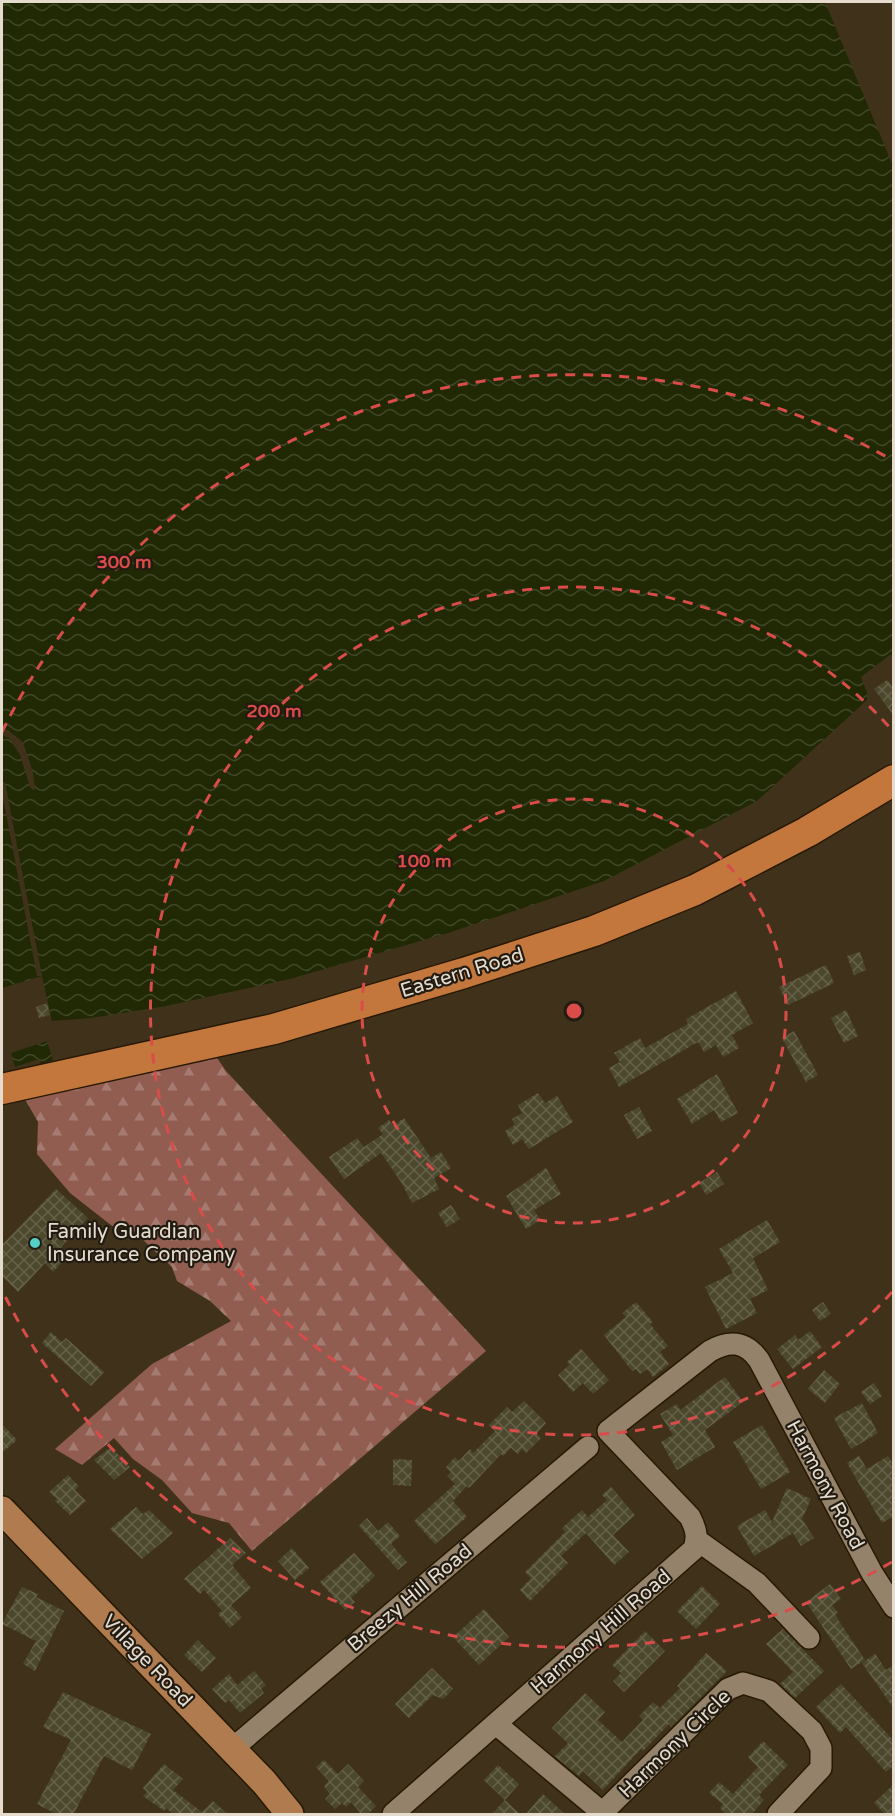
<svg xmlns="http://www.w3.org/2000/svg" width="895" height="1816" viewBox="0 0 895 1816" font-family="'Varela Round',sans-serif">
	<defs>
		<pattern id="forest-firs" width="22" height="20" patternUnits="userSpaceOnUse" patternTransform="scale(1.5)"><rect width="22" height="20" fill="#915d51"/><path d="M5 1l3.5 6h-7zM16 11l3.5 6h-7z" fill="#a57b71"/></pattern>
		<pattern id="water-waves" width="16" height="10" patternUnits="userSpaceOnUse" patternTransform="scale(1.5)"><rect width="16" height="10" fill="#202804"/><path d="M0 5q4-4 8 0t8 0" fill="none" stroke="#404727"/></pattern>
		<pattern id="building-cross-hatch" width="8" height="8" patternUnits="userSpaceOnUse" patternTransform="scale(1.5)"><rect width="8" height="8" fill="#4c482d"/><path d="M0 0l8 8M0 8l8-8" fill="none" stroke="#66624a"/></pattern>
	</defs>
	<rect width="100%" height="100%" fill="#40321a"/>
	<polygon fill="url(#forest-firs)" points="213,1052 226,1071 486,1351 252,1551 229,1523 192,1513 162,1480 133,1459 114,1438 82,1465 55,1449 152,1364 231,1321 210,1301 177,1281 172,1267 124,1222 116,1229 70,1193 37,1154 38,1122 22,1094"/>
	<g fill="url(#water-waves)">
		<polygon points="2,2 825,2 893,166 893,655 890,655 861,677 867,692 867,700 757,801 604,881 448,933 290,979 166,1006 91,1018 52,1021 42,976 2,988"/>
		<polygon points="47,1041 53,1060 41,1064 39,1059 15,1067 11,1053"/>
	</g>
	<g fill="#40321a">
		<polygon points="2,729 8,730 23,742 33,772 35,789 33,790 30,787 20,755 9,738 2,735"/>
		<polygon points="5,782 42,976 37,976 2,793 2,783"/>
	</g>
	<g fill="url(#building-cross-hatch)">
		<polygon points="887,680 894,688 894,716 874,689"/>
		<polygon points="860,952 866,970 854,975 847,956"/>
		<polygon points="826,965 834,983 788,1005 779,987"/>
		<polygon points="736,991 753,1023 732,1035 739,1048 723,1057 716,1045 704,1052 698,1042 619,1087 609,1068 620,1062 614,1053 640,1038 645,1048 688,1024 686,1019"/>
		<polygon points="47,1003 50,1015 39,1018 36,1007"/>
		<polygon points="846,1010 858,1036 844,1043 831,1018"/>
		<polygon points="794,1031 818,1075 806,1082 782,1038"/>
		<polygon points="717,1074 738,1113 721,1122 714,1110 692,1124 677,1099"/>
		<polygon points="538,1093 545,1103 557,1096 573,1122 529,1149 522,1139 513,1145 505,1131 515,1125 512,1119 522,1113 518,1105"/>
		<polygon points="639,1107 652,1131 637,1139 624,1115"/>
		<polygon points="404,1118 431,1158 441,1152 451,1168 434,1178 439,1189 412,1203 401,1182 381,1153 344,1179 329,1157 357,1138 364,1147 383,1134 378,1128 389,1120 393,1126"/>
		<polygon points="546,1168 561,1194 534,1210 540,1220 526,1229 506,1196"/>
		<polygon points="717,1172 724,1184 706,1195 699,1183"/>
		<polygon points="56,1189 88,1218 61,1247 69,1255 53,1272 45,1263 18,1292 2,1276 2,1245"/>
		<polygon points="451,1205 460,1219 447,1227 438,1213"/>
		<polygon points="767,1220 780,1242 753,1258 768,1290 750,1299 757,1313 726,1329 705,1287 733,1273 719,1249"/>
		<polygon points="636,1302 653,1322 650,1324 668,1346 660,1352 669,1364 653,1377 647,1369 640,1374 636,1369 632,1371 604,1335 626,1317 622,1313"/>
		<polygon points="823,1302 831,1314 820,1321 812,1310"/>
		<polygon points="810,1331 822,1347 793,1369 777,1349 795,1335 798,1340"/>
		<polygon points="51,1332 62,1342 66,1338 104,1372 91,1386 42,1343"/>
		<polygon points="581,1349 609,1380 593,1394 583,1383 573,1392 558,1375 570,1364 567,1362"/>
		<polygon points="824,1370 840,1384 825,1403 808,1389"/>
		<polygon points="725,1377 743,1402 705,1430 715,1447 677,1470 661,1442 673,1435 660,1414 677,1404 680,1410"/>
		<polygon points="874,1383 882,1396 870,1404 861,1392"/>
		<polygon points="524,1401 546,1423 536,1434 541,1438 526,1453 522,1449 518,1454 511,1448 503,1456 501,1454 469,1488 467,1486 453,1501 467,1517 435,1544 414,1521 455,1484 447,1476 451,1472 446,1467 455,1457 459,1461 470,1449 473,1453 495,1431 489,1425 507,1407 512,1412"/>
		<polygon points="862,1403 878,1433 851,1449 834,1418"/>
		<polygon points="2,1424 17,1440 2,1453"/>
		<polygon points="762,1425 790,1472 761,1489 733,1442"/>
		<polygon points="111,1447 130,1467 114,1480 94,1460"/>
		<polygon points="859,1456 867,1469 888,1456 894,1465 894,1516 882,1523 847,1463"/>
		<polygon points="393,1459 412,1460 411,1486 393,1485"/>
		<polygon points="68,1475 79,1486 75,1490 86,1501 70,1515 55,1501 57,1499 49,1492"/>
		<polygon points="611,1487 635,1515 613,1535 629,1552 614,1565 586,1533 561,1556 568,1563 530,1601 520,1590 531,1578 525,1572 565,1532 562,1528 582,1510 588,1517 607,1500 602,1495"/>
		<polygon points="787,1488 811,1499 802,1519 814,1538 801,1546 793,1533 754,1556 737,1526 765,1510 772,1522"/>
		<polygon points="136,1507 143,1514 149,1510 173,1533 142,1559 110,1529"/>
		<polygon points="367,1518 378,1531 388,1522 400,1536 391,1544 407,1562 398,1570 359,1526"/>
		<polygon points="230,1538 246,1553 232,1565 251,1588 231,1605 242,1617 230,1628 218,1614 222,1611 204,1590 200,1594 184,1579"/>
		<polygon points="292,1548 309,1568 295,1580 278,1561"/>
		<polygon points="354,1553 375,1576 351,1598 355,1602 345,1610 320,1582"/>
		<polygon points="830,1584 841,1599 832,1605 838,1613 835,1615 865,1660 851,1669 806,1602"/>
		<polygon points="702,1586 720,1604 696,1629 677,1611"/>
		<polygon points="22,1587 38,1594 36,1597 64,1611 35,1671 23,1664 36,1641 2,1624"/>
		<polygon points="484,1609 509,1637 479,1665 453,1637"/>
		<polygon points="783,1629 824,1671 795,1698 780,1684 793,1672 766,1644"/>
		<polygon points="645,1631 665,1651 624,1692 613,1681 621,1673 612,1665"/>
		<polygon points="198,1640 216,1658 202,1672 184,1655"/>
		<polygon points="706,1653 727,1671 671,1727 669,1724 643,1751 641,1749 603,1790 583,1771 579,1776 555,1756 568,1743 552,1728 585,1693 605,1712 598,1720 622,1742 643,1720 639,1716 653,1702 660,1708 680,1688 677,1686"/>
		<polygon points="875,1654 886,1670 894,1665 894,1709 862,1663"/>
		<polygon points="432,1668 453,1689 443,1699 433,1695 409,1718 395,1704"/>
		<polygon points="254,1671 266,1685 261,1689 264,1693 240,1713 229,1700 225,1703 212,1689 229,1674 237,1685"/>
		<polygon points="841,1684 894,1741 894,1765 886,1772 846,1727 840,1733 816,1707"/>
		<polygon points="63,1692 151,1734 132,1770 104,1756 73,1815 58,1815 37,1804 71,1740 43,1727"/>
		<polygon points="763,1741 788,1765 759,1795 764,1800 751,1815 727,1815 720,1808 723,1804 709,1793 719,1782 733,1794 758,1767 748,1757"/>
		<polygon points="324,1760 338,1774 348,1764 364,1781 358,1787 376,1806 367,1815 362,1815 351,1802 346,1807 342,1803 335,1809 325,1799 330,1794 324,1786 329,1781 316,1767"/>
		<polygon points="164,1764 183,1779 173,1790 202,1812 213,1801 229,1815 174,1815 166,1808 164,1811 143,1796 147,1792 143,1788"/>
		<polygon points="498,1765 519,1784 505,1800 484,1780"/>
		<polygon points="894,1784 894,1815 886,1815 874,1803"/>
		<polygon points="543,1794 566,1815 525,1815"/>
		<polygon points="505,1800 521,1815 491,1815"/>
	</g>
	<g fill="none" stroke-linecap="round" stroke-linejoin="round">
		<g stroke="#271903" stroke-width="24">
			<g id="minor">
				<polyline points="697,1540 757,1583 809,1638"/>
				<polyline points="496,1724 604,1814"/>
				<polyline points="232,1749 588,1447"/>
				<polyline points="602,1813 728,1689 743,1683 769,1691 812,1731 821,1748 821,1768 778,1814"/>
				<path d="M393,1814L694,1549C698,1536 696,1529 690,1517L608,1431L710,1351C730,1340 745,1341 759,1360L872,1573L894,1607"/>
			</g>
		</g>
		<g stroke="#271903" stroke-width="30">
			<polyline id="major" points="2,1510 232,1749 264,1782 290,1814"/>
		</g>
		<g stroke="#271903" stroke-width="33">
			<polyline id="highway" points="2,1089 274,1029 464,973 594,931 695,890 807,832 894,780"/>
		</g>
		<use href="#minor" stroke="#94836a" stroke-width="21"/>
		<use href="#major" stroke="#b07c4f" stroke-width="27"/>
		<use href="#highway" stroke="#c3773d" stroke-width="30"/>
	</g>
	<g fill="none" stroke="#d94c49" stroke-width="3" stroke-dasharray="10 8">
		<circle cx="574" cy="1011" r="212"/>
		<path d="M892 1292A424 424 0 1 1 892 730"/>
		<path d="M892 1562A636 636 0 0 1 2 1290M2 732A636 636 0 0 1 892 460"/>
	</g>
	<circle fill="#55cec5" stroke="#211b11" stroke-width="2" cx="35" cy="1243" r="6"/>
	<g text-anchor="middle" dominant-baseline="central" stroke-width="4.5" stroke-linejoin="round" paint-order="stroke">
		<g font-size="20" fill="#e5dcce" stroke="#211b11">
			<text transform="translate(462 973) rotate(-17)">Eastern Road</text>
			<text transform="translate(825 1485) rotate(62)">Harmony Road</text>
			<text transform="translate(410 1598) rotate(-40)">Breezy Hill Road</text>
			<text transform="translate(601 1632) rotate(-41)">Harmony Hill Road</text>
			<text transform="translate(147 1661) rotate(46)">Village Road</text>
			<text transform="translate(675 1744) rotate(-44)">Harmony Circle</text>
		</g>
		<g font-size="20" fill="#e5dcce" stroke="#211b11" text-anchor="start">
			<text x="47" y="1232">Family Guardian<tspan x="47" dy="23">Insurance Company</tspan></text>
		</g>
	</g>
	<circle cx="574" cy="1011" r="9" fill="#d94c49" stroke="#211b11" stroke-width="3"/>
	<g font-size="18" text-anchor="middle" font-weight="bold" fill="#d94c49" stroke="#211b11" stroke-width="4.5" stroke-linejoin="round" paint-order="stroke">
		<text x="124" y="568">300 m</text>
		<text x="274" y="717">200 m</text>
		<text x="424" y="867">100 m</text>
	</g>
	<rect width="895" height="1816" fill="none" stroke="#e5dcce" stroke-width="6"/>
</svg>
